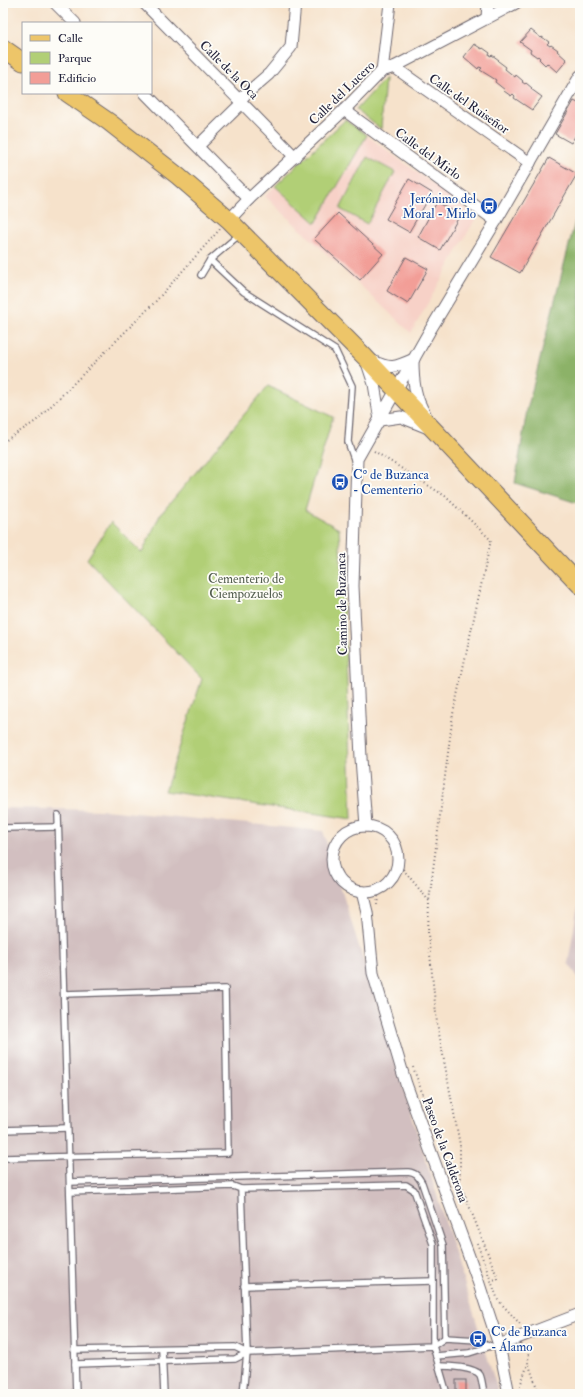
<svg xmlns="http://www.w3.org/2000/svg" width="583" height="1397" viewBox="0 0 583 1397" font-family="'IM FELL Double Pica',serif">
	<rect width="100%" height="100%" fill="#fdfcf7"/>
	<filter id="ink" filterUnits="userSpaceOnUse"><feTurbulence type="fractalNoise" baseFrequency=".025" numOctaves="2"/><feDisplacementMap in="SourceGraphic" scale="8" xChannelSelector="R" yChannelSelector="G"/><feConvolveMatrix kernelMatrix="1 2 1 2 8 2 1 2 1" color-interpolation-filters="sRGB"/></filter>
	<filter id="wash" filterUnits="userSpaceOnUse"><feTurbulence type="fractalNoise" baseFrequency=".012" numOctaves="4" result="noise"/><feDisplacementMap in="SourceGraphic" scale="16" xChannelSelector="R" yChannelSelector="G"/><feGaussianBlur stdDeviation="0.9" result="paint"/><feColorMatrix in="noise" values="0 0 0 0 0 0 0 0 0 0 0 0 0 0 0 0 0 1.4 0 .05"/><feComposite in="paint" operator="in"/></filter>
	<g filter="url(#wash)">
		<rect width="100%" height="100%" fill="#f6e2cb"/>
		<polygon fill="#f7d1c7" points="345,120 477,216 411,333 265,196"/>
		<g fill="#d2bfc0">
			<polygon points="3,808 104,810 323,831 499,1394 3,1394"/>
			<polygon points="580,893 580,980 568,963"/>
		</g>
		<g fill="#b1cf76" stroke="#6a7858">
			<polygon points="385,78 381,129 356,110"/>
			<polygon points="345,120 367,135 316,223 275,186"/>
			<polygon points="367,157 395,172 367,224 340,209"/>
			<polygon points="268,386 333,417 305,510 339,529 345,629 352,819 165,791 202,679 87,559 111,522 142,553 160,515"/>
		</g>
		<polygon fill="#8cb267" stroke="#576a51" points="580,202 580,504 515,483 527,410"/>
		<g id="blocks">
			<g fill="#f29e97">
				<polygon points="531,30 541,38 542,37 549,42 547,44 550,46 551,45 558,50 557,51 567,60 557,72 547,63 545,65 539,59 540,58 538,56 537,57 530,52 531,50 520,42"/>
				<polygon points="474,44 482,49 483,48 490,53 489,55 491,56 492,55 499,60 498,61 506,67 505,69 515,77 516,75 523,81 522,82 525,84 526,83 532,88 531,89 542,97 532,110 514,98 515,96 513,94 511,96 504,91 505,90 495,82 496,80 480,70 482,68 479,67 478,69 464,57"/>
				<polygon points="574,101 580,104 580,128 571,143 555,134"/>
				<polygon points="549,158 577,174 520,273 491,257"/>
				<polygon points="409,179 432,193 409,232 386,219"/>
				<polygon points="437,202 460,215 440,250 418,237"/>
				<polygon points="338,213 383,254 360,280 314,239"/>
				<polygon points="406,257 428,269 408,304 387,291"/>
				<rect x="456" y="1380" width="10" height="14"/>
			</g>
		</g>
	</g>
	<g filter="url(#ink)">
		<use href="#blocks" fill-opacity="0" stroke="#6c656d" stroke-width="1"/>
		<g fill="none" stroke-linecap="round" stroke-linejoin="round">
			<g stroke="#6c656d" stroke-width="8">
				<g id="lane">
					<polyline points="210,260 244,292 335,350 352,386 348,442 355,462"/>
					<polyline points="201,275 210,260 240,234"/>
					<polyline points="58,815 76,1394"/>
					<polyline points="3,828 58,827"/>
					<polyline points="3,1130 67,1128"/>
					<polyline points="3,1158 228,1153 225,989 64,994"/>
					<path d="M70,1182L408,1172C416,1173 418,1176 422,1183L443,1245L445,1338"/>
					<polyline points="70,1192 233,1186 241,1189"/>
					<polyline points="244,1286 433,1281"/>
					<polyline points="162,1349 164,1394"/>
					<polyline points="74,1350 235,1347 247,1353"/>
					<polyline points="436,1356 469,1353 491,1346"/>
					<polyline points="75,1364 235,1359 247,1353"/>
					<path d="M439,1366C447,1366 475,1367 480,1375C482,1379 483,1389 484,1394"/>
					<polyline points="243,1394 247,1353"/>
					<polyline points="447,1394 433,1346 433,1244 414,1190 406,1185 241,1189 247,1353 433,1346 445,1338 478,1340 490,1346"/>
				</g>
			</g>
			<g stroke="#6c656d" stroke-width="13">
				<g id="street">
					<polyline points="55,3 75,23"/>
					<polyline points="144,3 295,157"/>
					<polyline points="487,18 488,3"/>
					<polyline points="394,67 530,163"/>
					<polyline points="382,71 390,3"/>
					<polyline points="145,93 249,199"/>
					<polyline points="239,100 269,74 291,47 295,3"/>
					<polyline points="344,110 496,221"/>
					<polyline points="198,146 242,103"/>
					<polyline points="229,220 249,199 344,110 382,71 394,67 516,3"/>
					<path d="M373,361C391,370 396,367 414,359"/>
					<path d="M413,362C413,381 415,398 425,414"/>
					<polyline points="367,363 374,384 380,420 401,417 428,428"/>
					<polyline points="366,826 361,758 353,586 357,459 429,332 496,221 580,76"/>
					<circle cx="365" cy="859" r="33"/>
					<polyline points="362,892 367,912 373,973 406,1084 478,1281 494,1330 499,1345 509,1394"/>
					<polyline points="499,1345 580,1314"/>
				</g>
			</g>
			<g stroke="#6c656d" stroke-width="19">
				<g id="primary">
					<polyline points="3,48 23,62"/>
					<polyline points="67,93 109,122 178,176 229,220 365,357 580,585"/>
				</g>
			</g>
			<g stroke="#6c656d" stroke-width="2" stroke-dasharray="1 3" stroke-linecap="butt">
				<polyline points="3,442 36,421 155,302 220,229"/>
				<polyline points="374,451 445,496 491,540 453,714 429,901"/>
				<polyline points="398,863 429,901 428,934 437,1023 460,1145 460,1183 498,1279 491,1280"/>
				<polyline points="377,905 379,889"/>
				<polyline points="413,1067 433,1123"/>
				<polyline points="477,1243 498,1300 522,1326"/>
				<polyline points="529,1365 539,1394"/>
				<polyline points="522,1394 521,1383 528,1364 529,1344"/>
			</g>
			<use href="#lane" stroke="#fff" stroke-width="5.5"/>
			<use href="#street" stroke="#fff" stroke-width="11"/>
			<use href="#primary" stroke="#edc569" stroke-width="17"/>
		</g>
	</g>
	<defs>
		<g id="bus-disc" transform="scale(0.9)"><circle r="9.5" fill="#1a4fb4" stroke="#fdfcf7"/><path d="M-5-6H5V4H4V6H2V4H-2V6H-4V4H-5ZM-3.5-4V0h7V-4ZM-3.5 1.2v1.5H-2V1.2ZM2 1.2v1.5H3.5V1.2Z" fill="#fff"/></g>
	</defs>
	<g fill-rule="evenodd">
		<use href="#bus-disc" x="489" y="206"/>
		<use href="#bus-disc" x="340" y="482"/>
		<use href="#bus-disc" x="478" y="1339"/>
	</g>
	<g text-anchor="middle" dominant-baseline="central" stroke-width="3.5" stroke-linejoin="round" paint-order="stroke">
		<g font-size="13" fill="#22223b" stroke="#fdfcf7">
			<text transform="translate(229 70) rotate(45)">Calle de la Oca</text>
			<text transform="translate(342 93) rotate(-44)">Calle del Lucero</text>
			<text transform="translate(469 104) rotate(35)">Calle del Ruiseñor</text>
			<text transform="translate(428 154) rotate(36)">Calle del Mirlo</text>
			<text transform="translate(342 604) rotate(-91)">Camino de Buzanca</text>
			<text transform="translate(445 1150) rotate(70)">Paseo de la Calderona</text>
		</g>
		<g font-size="13" fill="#164399" stroke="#fdfcf7" text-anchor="start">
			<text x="476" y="199" text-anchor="end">Jerónimo del<tspan x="476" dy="15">Moral - Mirlo</tspan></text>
			<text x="353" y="475">Cº de Buzanca<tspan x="353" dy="15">- Cementerio</tspan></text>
			<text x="491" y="1332">Cº de Buzanca<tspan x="491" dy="15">- Álamo</tspan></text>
		</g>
		<g font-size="13" fill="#545f50" stroke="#fdfcf7">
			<text x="246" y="579">Cementerio de<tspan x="246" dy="15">Ciempozuelos</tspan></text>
		</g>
	</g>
	<rect width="583" height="1397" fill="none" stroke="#fdfcf7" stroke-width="16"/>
	<rect x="22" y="22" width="130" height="72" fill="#fdfcf7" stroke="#a5a5ac"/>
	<rect x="30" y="35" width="20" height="6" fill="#edc569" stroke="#a5a5ac"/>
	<text x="58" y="42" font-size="12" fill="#22223b">Calle</text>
	<rect x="30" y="52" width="20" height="12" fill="#b1cf76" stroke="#a5a5ac"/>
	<text x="58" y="62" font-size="12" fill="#22223b">Parque</text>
	<rect x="30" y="72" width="20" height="12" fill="#f29e97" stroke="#a5a5ac"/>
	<text x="58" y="82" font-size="12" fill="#22223b">Edificio</text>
</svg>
